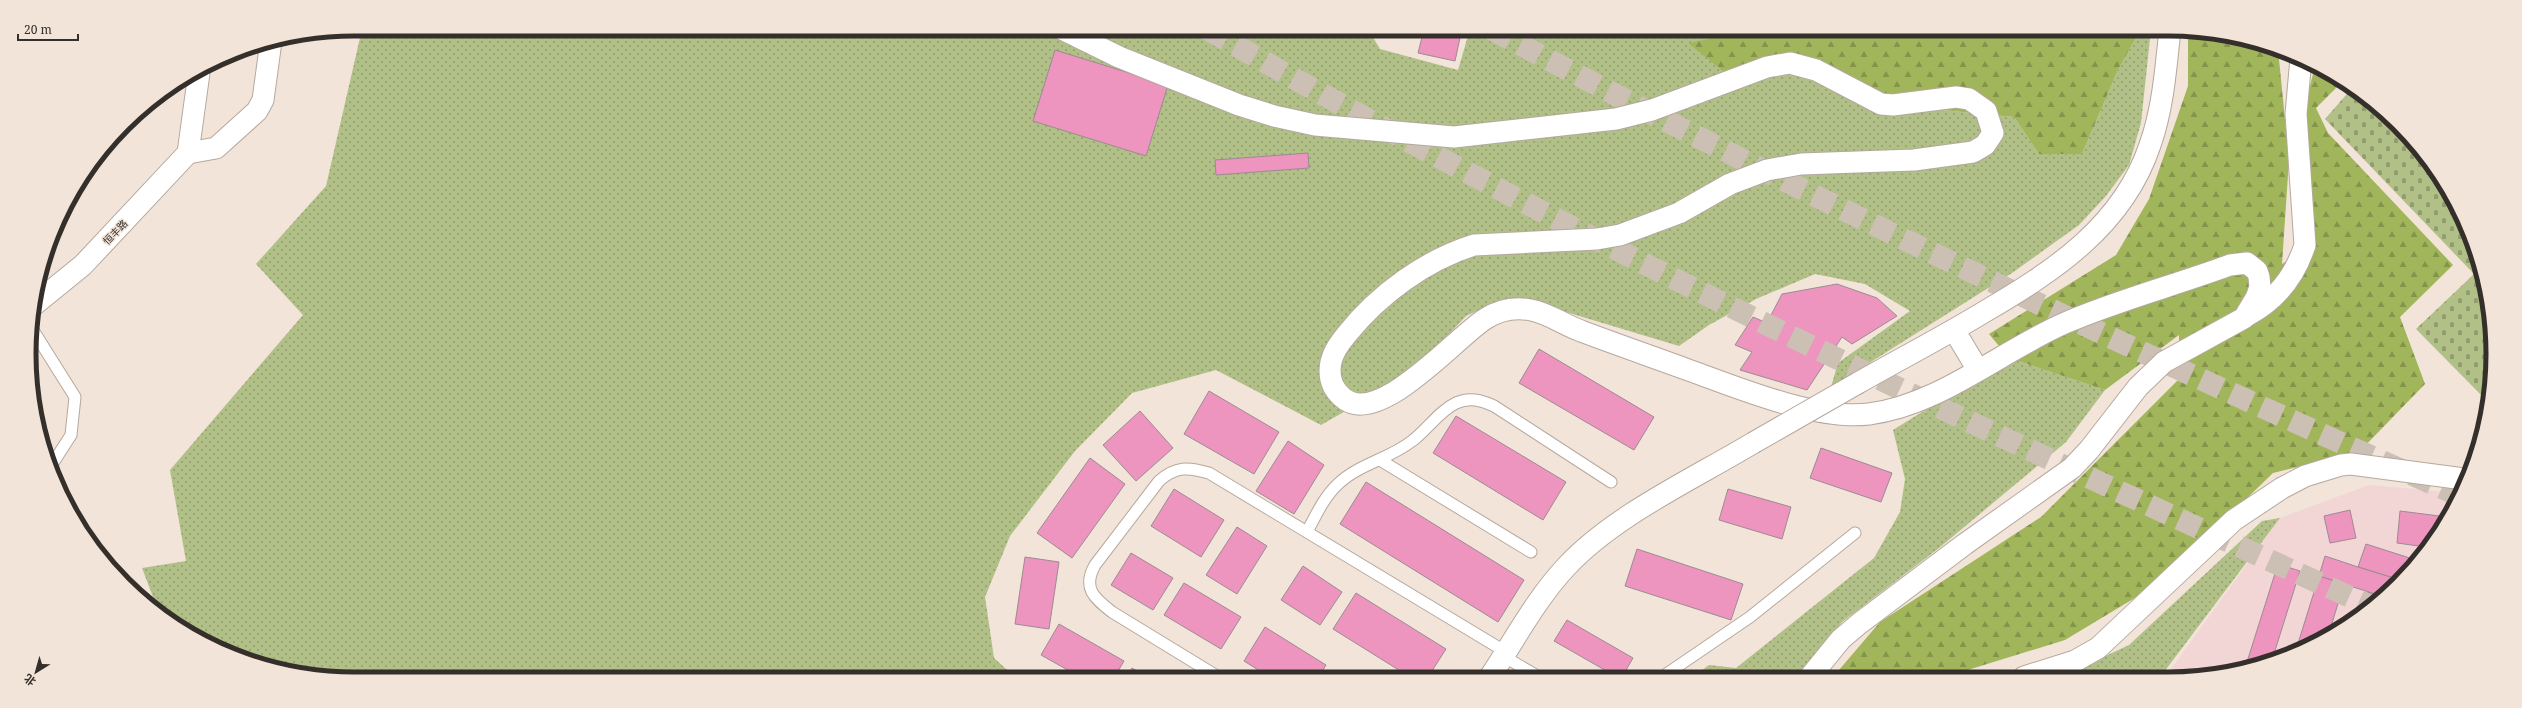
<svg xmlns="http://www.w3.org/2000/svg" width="2522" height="708" viewBox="0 0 2522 708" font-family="'Noto Serif','Noto Sans SC',serif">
	<defs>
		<pattern id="grass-dots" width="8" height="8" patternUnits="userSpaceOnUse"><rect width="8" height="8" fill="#b1c087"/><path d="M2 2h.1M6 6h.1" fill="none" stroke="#919c6f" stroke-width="1.8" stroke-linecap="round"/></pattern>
		<pattern id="forest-firs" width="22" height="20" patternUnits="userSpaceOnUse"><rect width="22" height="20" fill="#a1b55a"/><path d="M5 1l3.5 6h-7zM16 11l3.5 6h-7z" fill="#84944b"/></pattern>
		<pattern id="cemetery-stones" width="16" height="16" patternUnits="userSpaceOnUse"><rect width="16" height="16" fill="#b1c087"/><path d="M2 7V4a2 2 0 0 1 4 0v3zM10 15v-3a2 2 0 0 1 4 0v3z" fill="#919c6f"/></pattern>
	</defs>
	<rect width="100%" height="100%" fill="#f2e4d8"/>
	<polygon fill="#f1d6d5" points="2369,485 2458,493 2450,516 2398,584 2312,646 2210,676 2166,676 2280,518"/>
	<g fill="url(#grass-dots)">
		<polygon points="362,29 1368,29 1380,49 1458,70 1470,29 1761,29 1688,44 1795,54 1911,107 2014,117 2039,154 2082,154 2118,70 2141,29 2151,29 2141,123 2129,165 2106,196 2079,225 2012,273 1831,387 1838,363 1910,311 1865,284 1815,274 1756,299 1709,325 1679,346 1526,300 1503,299 1466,316 1434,350 1396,382 1321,425 1216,370 1132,393 1075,451 1010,536 985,597 994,658 1016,678 354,679 291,673 230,654 202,636 193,635 174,624 158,610 142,568 186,561 170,470 303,315 256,264 326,186"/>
		<polygon points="2009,358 2105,390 2066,442 1939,548 1842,622 1797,677 1693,677 1709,665 1736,668 1874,558 1900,512 1905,479 1893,430"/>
		<polygon points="2280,518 2161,676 2063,676 2129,645 2262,521"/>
	</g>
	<g fill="url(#forest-firs)">
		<polygon points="1761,29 2141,29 2118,70 2082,154 2039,154 2014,117 1911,107 1795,54 1723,71 1688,43"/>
		<polygon points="2188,31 2231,35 2278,49 2289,160 2282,264 2313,245 2304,110 2315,66 2343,81 2316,108 2328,133 2453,265 2400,317 2425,384 2359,452 2273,473 2158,584 2065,640 1945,677 1833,677 1880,622 2041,517 2179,379 2179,335 2105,390 2009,358 1989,334 2116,255 2149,199 2188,86"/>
	</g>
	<path fill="url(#cemetery-stones)" d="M2353,87C2367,99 2383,110 2397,124C2456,180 2493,272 2493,354C2493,370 2490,386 2488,402L2416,329L2474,274L2325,119Z"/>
	<g fill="#ed94bf" stroke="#9c8b92">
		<polygon points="1424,29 1446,29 1461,33 1455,61 1418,53"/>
		<polygon points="1055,50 1168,85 1146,156 1033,121"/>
		<polygon points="1308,153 1309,168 1216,175 1215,160"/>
		<polygon points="1837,284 1877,298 1897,316 1852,344 1842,337 1807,390 1740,370 1752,352 1735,345 1753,317 1767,323 1782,294"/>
		<polygon points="1539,349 1654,417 1634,450 1519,383"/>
		<polygon points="1209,391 1279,432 1254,474 1184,434"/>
		<polygon points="1140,411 1173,448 1136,481 1103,445"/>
		<polygon points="1456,416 1566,482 1543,520 1433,453"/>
		<polygon points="1288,441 1324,465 1294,514 1256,491"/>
		<polygon points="1821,448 1892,473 1881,502 1810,478"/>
		<polygon points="1090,458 1125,484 1072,558 1037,533"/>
		<polygon points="1366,482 1524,580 1498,622 1340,524"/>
		<polygon points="1174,489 1224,520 1201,557 1151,526"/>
		<polygon points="1728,489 1791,507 1782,539 1719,520"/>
		<polygon points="2350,510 2356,538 2330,543 2324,516"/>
		<polygon points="2400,511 2447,517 2446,521 2426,547 2397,543"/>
		<polygon points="1237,527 1267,546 1237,594 1206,575"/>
		<polygon points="2366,544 2416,560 2400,580 2358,567"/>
		<polygon points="1637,549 1743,584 1731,620 1625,586"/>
		<polygon points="1131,553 1173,578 1153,610 1111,585"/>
		<polygon points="2325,556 2358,567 2400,580 2381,596 2344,584 2319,576"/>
		<polygon points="1025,557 1059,562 1049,629 1015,624"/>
		<polygon points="2278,564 2300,571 2273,657 2246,665"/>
		<polygon points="1303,566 1342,592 1320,625 1281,600"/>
		<polygon points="2319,576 2344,584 2329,633 2312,646 2296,650"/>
		<polygon points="1184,583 1241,617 1221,649 1164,615"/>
		<polygon points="2368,592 2381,596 2362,610"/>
		<polygon points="1356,593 1446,649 1428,677 1410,677 1333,629"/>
		<polygon points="1567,620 1633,658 1622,677 1617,677 1554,641"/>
		<polygon points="1059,624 1124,661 1114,678 1082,678 1041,655"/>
		<polygon points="1265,627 1326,665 1318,678 1271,678 1244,661"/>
		<polygon points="1132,668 1149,678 1126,678"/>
	</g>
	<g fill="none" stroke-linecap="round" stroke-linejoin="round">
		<g stroke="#ccc0b5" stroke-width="22" stroke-dasharray="22 11" stroke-linecap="butt">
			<path d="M1207,29C1582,245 1975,427 2368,605"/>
			<path d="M1491,29C1806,198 2131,350 2458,495"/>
		</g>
		<g stroke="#b5a89d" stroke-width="13">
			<g id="lane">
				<polyline points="31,327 75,397 71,435 51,466"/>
				<polyline points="1380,460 1531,552"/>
				<path d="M1307,532C1316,515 1324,497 1338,484C1359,464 1389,459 1412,441C1427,430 1439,411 1456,403C1469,397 1481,400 1494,406L1611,482"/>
				<polyline points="1503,656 1539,677"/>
				<polyline points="1662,677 1750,617 1855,533"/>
				<path d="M1220,678L1112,612C1094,598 1082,588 1095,565L1159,481C1176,466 1188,467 1209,473L1506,652"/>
			</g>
		</g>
		<g stroke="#b5a89d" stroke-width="23">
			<g id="street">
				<path d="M1062,29L1119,57L1239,105L1274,116L1315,125L1454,137L1616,119L1652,110L1767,67L1790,63L1816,70L1881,104L1893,105L1956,97L1969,99L1986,111L1993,133L1985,145L1973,152L1914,160L1801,164L1767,170L1730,184L1679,213L1620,235L1597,239L1474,245C1426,260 1379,294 1347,334C1338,345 1330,356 1330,371C1330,382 1334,390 1342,397C1377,430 1455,338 1485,319C1499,310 1515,307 1531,310C1548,313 1564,325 1581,331C1618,345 1656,358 1694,372C1743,390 1817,420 1869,414C1940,405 2001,351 2065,323C2118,300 2176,285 2230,265L2247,263L2257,271L2259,277L2260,287L2256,298L2244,318L2164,362L2138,387L2089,450L2072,468L1965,544L1860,623L1841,639L1810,677"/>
				<polyline points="188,153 216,148 257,111 263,100 271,41"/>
				<polyline points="188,153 199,73"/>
				<polyline points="35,304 83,265 188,153"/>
				<path d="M2248,315C2276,300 2295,276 2305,245L2296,114L2301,58"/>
				<polyline points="1954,330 1978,370"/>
				<path d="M1858,383C1900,359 1943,337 1984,312C2054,271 2123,226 2150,145C2163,109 2166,67 2170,29"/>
				<path d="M1490,677C1514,641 1536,599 1566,567C1613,516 1693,479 1753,443"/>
				<polyline points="2024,677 2075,661 2098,648 2234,520 2282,488 2305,476 2341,465 2351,464 2464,479"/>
			</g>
		</g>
		<use href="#lane" stroke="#fff" stroke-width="11"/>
		<use href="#street" stroke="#fff" stroke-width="21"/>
		<g stroke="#b5a89d" stroke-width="23" stroke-linecap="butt">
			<polyline id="street-bridge" points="1753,443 1858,383"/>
		</g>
		<use href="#street-bridge" stroke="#fff" stroke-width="21"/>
	</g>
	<g text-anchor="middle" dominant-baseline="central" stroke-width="3" stroke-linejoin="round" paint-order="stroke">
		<g font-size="10" fill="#342f2a" stroke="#f2e4d8">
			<text transform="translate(115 232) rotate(-46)">恒丰路</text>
		</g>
	</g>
	<path d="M0 0H2522V708H0ZM354 36H2168A318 318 0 0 1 2486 354V354A318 318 0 0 1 2168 672H354A318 318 0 0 1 36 354V354A318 318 0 0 1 354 36Z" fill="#f2e4d8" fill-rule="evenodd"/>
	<path fill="none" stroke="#342f2a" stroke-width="5" d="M354 36H2168A318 318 0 0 1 2486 354V354A318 318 0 0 1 2168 672H354A318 318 0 0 1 36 354V354A318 318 0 0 1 354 36Z"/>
	<g transform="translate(36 672) rotate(217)" stroke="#f2e4d8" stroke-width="3" paint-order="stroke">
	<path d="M0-3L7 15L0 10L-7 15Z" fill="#342f2a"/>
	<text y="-6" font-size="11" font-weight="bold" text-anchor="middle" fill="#342f2a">北</text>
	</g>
	<path d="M18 34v6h60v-6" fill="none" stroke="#342f2a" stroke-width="2"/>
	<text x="24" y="34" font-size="12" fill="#342f2a" stroke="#f2e4d8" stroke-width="3" paint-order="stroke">20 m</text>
</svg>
